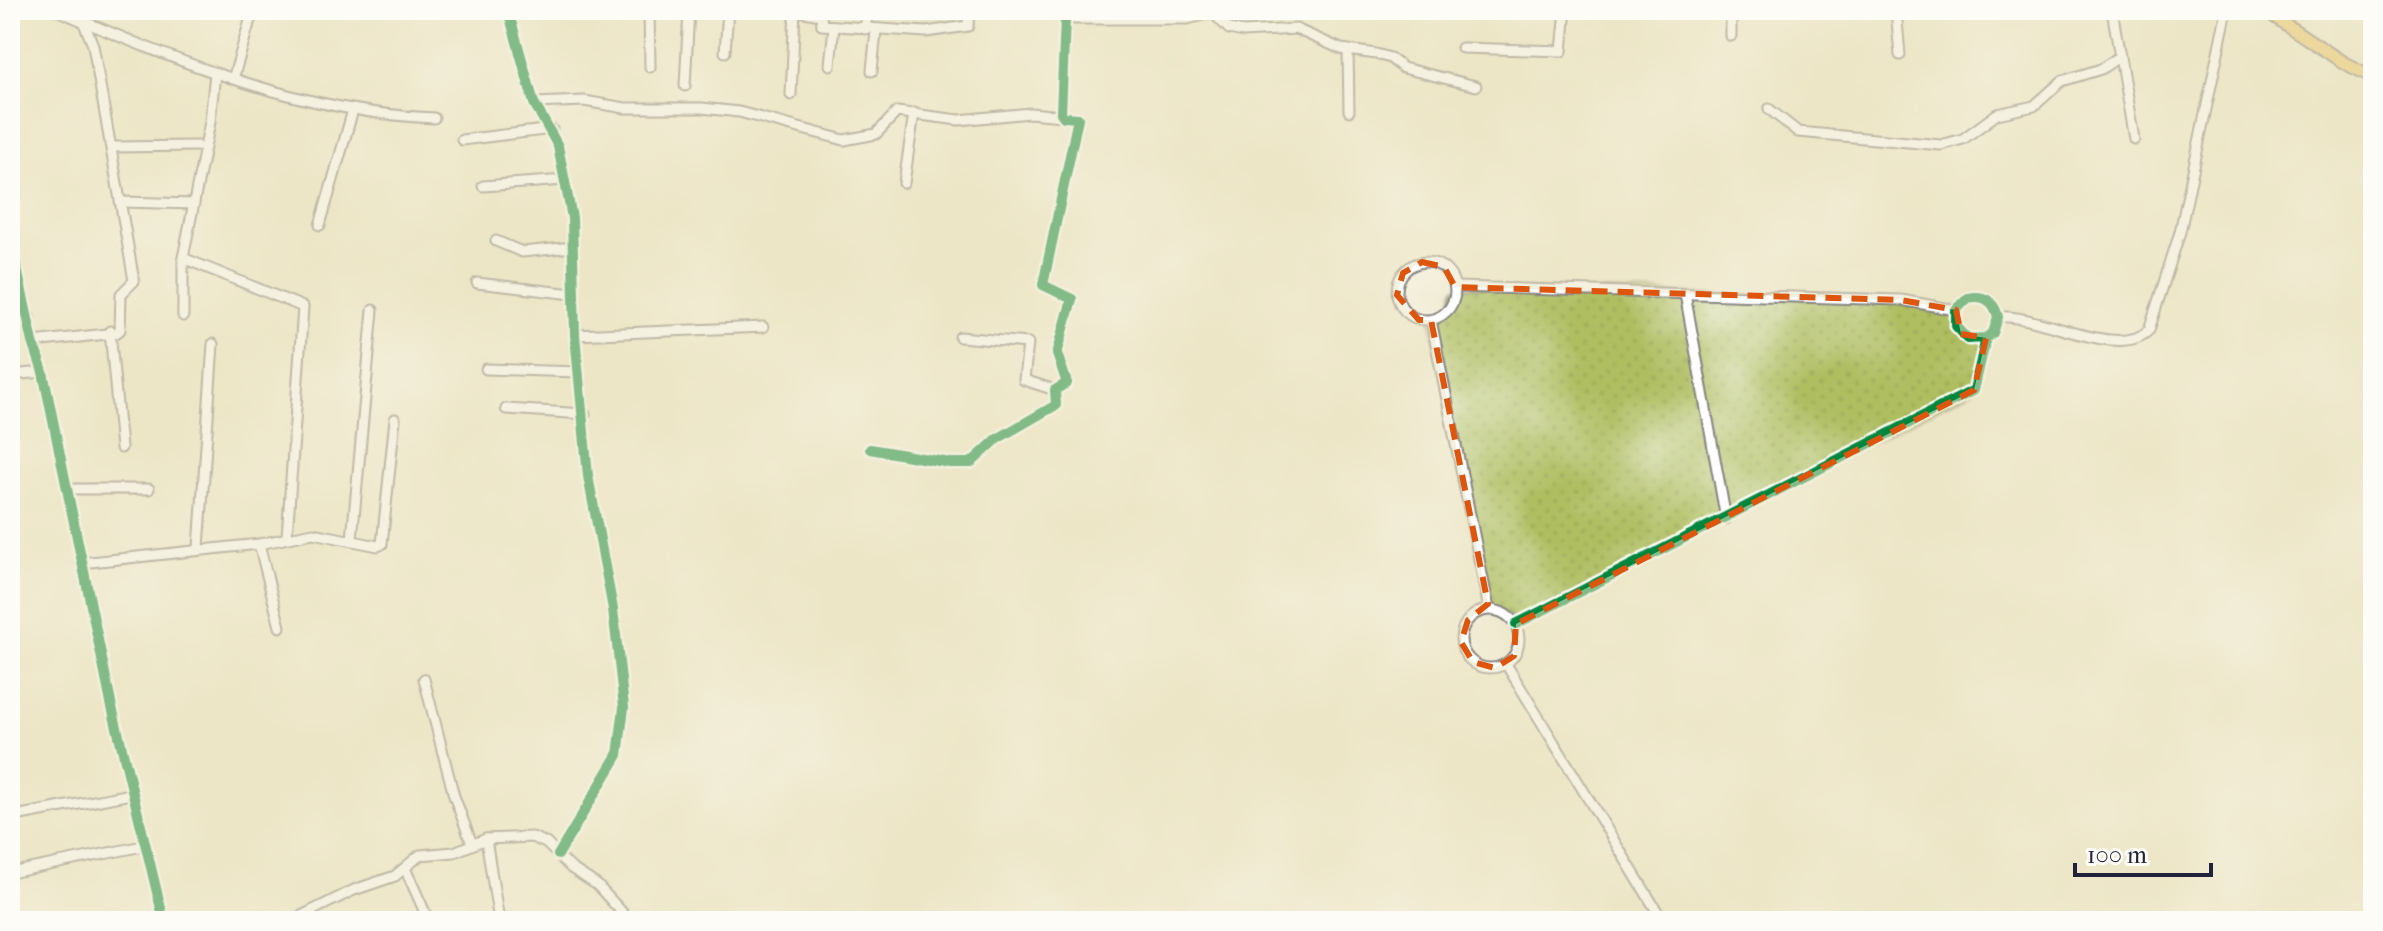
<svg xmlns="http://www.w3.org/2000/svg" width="2383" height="931" viewBox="0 0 2383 931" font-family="'IM FELL French Canon',serif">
	<defs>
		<pattern id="park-dots" width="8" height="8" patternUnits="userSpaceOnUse" patternTransform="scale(2)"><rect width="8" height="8" fill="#afbe61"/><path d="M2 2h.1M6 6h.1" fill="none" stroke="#96a355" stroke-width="1.8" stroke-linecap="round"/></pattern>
	</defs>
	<rect width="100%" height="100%" fill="#fdfcf7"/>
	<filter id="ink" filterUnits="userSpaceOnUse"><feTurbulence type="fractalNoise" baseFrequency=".0125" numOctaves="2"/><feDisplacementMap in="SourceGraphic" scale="16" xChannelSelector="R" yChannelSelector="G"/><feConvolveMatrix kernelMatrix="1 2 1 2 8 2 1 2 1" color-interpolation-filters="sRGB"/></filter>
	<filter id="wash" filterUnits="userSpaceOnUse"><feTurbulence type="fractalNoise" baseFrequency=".006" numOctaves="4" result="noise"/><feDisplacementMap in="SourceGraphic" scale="32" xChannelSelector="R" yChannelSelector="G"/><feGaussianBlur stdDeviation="1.8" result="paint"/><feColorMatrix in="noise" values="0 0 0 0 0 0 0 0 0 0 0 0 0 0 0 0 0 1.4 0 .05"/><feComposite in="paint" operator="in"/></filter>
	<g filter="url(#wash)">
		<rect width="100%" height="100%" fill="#ece5c6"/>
		<polygon fill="url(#park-dots)" stroke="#68704e" stroke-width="2" points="1455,287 1901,300 1956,310 1961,334 1986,338 1974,390 1516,624 1509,616 1489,609 1431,320 1450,308"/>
	</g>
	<g filter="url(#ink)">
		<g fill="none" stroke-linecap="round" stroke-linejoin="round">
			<g stroke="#878480" stroke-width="13">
				<g id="minor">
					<path d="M57,10C176,61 302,113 434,118"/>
					<polyline points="508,10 534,103 558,146 572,218 575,335 588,476 613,609 624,707 618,755 558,855"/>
					<polyline points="649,10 650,67"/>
					<polyline points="793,10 821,15 822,25 926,32 968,26 969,10"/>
					<polyline points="1062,10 1065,19 1187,19 1213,13 1229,29 1243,32 1296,29 1341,49 1376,54 1390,58 1403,68 1476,86"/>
					<polyline points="1896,10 1900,55"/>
					<polyline points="2112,10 2134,139"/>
					<polyline points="1279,12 1279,10"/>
					<polyline points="865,29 868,10"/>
					<polyline points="1731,36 1731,10"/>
					<polyline points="1462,48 1562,51 1566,10"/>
					<polyline points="1348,50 1349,111"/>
					<polyline points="725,52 728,10"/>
					<polyline points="830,65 834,26"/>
					<polyline points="872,71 876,31"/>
					<polyline points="233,79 251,17"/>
					<polyline points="685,86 689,10"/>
					<polyline points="791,95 795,10"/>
					<polyline points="534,103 584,101 625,108 702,108 739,112 844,140 876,134 897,112 959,120 1030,113 1062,116"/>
					<polyline points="1769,109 1798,132 1941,145 1963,139 1997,114 2034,106 2062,81 2101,69 2120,56"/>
					<polyline points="462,140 552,129"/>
					<polyline points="113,147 197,146"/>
					<polyline points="904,183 914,113"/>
					<polyline points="483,186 565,180"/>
					<polyline points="123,202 194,204"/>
					<polyline points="320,225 353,110"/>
					<polyline points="10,237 33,342 43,372 111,703 164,921"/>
					<polyline points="496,241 522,252 573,247"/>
					<polyline points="183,258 303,307 287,537"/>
					<circle cx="1426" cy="291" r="29"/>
					<polyline points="477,283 573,294"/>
					<polyline points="1455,287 1901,300 1956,310"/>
					<polyline points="1685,294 1726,519"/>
					<polyline points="183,316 183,258 210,122 215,73"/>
					<path d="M1998,317C2040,313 2118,361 2149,330L2180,232L2227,10"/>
					<polyline points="10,318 29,316"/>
					<polyline points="1431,320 1489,609"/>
					<polyline points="110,331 121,448"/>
					<polyline points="575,335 763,327"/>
					<polyline points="960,337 1028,343 1024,380 1055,390"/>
					<polyline points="33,342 116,333 120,330 121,294 134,281 93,45 83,21"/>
					<polyline points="486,369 578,372"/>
					<polyline points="10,375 43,372"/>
					<polyline points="506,409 585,414"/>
					<polyline points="870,449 950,463 971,463 997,439 1056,405 1055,390 1067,383 1057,354 1072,299 1043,285 1078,118 1064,117 1061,113 1065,19"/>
					<polyline points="67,489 149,489"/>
					<polyline points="352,539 373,310"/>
					<polyline points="259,544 280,627"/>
					<polyline points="199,548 213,344"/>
					<polyline points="81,563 259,544 313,533 378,546 382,544 395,419"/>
					<circle cx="1490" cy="639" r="29"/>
					<path d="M1516,624L1974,390L1986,338L1993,333L1998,317C1994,301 1984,294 1968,298L1956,310V326L1968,339L1986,338"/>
					<polyline points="1506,664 1663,921"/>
					<polyline points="424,679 454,796 472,844"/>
					<polyline points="10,817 131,794"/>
					<polyline points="486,839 499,921"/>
					<polyline points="405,868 427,917"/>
					<polyline points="10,873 143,846"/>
					<polyline points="291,921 354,890 395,876 420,855 454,852 486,839 532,837 546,843 571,868 597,885 630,921"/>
				</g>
			</g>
			<g stroke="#878480" stroke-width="15">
				<polyline id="major" points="2264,10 2344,63 2373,77"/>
			</g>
			<use href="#minor" stroke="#fff" stroke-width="9"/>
			<use href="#major" stroke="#ebc669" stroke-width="11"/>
			<g stroke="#fdfcf7" stroke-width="15">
				<g id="cycleway">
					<polyline points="508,10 534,103 558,146 572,218 575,335 588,476 613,609 624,707 618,755 558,855"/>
					<polyline points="10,237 33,342 43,372 111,703 164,921"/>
					<polyline points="870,449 950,463 971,463 997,439 1056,405 1055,390 1067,383 1057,354 1072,299 1043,285 1078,118 1064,117 1061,113 1065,19"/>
					<path d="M1516,624L1974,390L1986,338L1993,333L1998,317C1994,301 1984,294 1968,298L1956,310V326L1968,339L1986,338"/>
				</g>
			</g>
			<use href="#cycleway" stroke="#00873e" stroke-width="10"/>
		</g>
	</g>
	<path d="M0 0H2383V931H0ZM1422,262L1444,267L1455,287L1901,300L1956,310L1961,334L1986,338L1974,390L1516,624L1514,656L1495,668L1473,662L1461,642L1468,620L1488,604L1431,320H1419L1397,295L1403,273Z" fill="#ece5c6" fill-opacity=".55" fill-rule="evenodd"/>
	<path fill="none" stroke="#de560e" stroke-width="6" stroke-dasharray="16 10" stroke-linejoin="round" d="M1422,262L1444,267L1455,287L1901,300L1956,310L1961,334L1986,338L1974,390L1516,624L1514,656L1495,668L1473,662L1461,642L1468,620L1488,604L1431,320H1419L1397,295L1403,273Z"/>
	<rect width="2383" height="931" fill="none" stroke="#fdfcf7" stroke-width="40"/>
	<path d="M2075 863v12h136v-12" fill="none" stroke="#22223b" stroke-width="4"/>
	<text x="2087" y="863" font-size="24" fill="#22223b" stroke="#fdfcf7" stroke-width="6" paint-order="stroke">100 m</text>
</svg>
